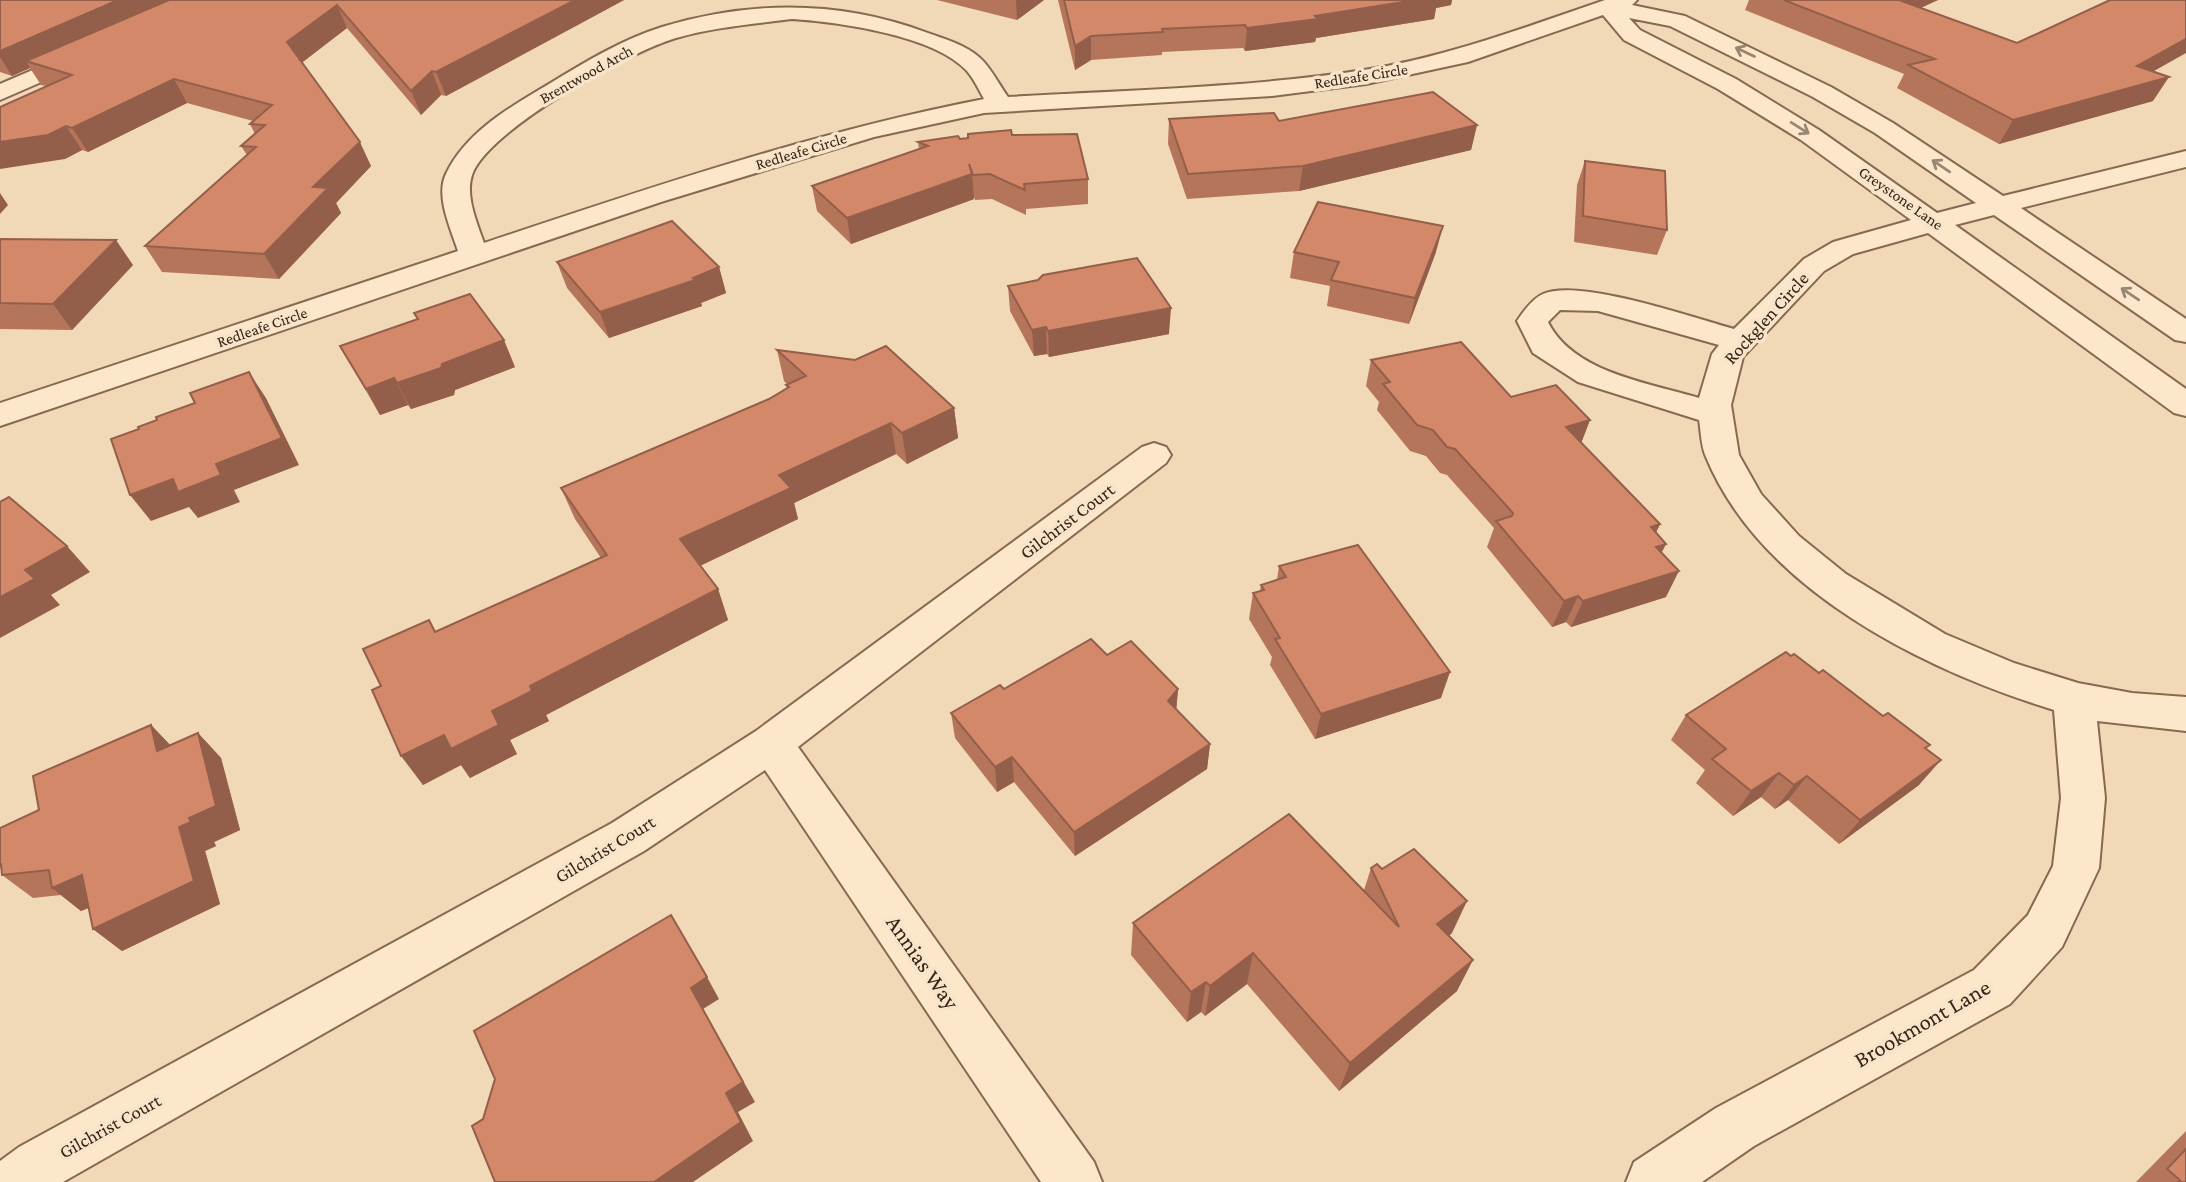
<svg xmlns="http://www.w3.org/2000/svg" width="2186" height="1182" viewBox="0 0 2186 1182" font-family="'Crimson Pro',serif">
	<rect width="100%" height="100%" fill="#f1d9b8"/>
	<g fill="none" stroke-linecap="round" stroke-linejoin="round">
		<g stroke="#886852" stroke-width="4">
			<g id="street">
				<path d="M1605,0H1637L1632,5L1685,16L1831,87L1893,123L2003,196L2186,151V167L2021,208L2186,319V342L2175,340L1994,215L1955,225L2186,389V416L2174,413L1928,233L1853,254L1824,271L1743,357L1731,405L1739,455L1761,494L1799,536L1846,574L1945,634L2014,663L2078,683L2132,693L2186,697V731L2097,721L2105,798L2099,868L2062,947L2010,1004L1754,1146L1702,1182H1626L1634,1162L1716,1108L1974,970L2028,915L2053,866L2061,798L2054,710C1924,670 1761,590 1706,457C1701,446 1701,432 1699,420L1578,382L1533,353L1517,321C1523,312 1533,298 1543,294C1579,278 1694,318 1734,329L1804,259L1833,242L1911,220L1801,140L1718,89L1624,40L1603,15L1468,62L1366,84L1272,96L984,113L874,137L661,202L0,426V403L458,251C451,229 435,196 446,174C466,132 510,107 549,84C585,62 621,40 662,27C752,0 840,0 928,33C947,40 970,46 984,62C993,72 1000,86 1008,97C1127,90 1247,88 1364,70C1447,57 1526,27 1605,0ZM1629,18L1670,26L1813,97L1875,133L1976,203L1937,213L1819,130L1736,79L1640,30ZM792,19C838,22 934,35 967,71C974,79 979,90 984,99C814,132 649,188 484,243C477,223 465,196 472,175C487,130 631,51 676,38C714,27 754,24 792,19ZM1560,310L1598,311L1719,345L1712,354L1699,398C1650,383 1573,373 1548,322Z"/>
				<polygon points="84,48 92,50 96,55 92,60 0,100 0,84"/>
				<polygon points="1154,443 1166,447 1171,455 1166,463 798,747 1094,1162 1102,1182 1041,1182 765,770 644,851 63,1182 0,1182 0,1161 19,1147 612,823 756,731 1142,447"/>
			</g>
		</g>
		<use href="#street" fill="#fce7cb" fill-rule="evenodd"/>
	</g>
	<g fill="#b5755b">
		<polygon points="0,0 624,0 446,96 441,95 421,115 347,28 302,62 371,166 336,203 341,213 279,279 162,272 145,246 247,155 241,146 255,134 250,124 253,121 187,103 88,152 82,150 65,159 46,86 41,85 30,68 12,76 0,72"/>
		<polygon points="937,0 1044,0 1017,20"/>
		<polygon points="1058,0 1452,0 1451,5 1436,8 1434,19 1316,38 1315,42 1245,51 1243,48 1162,52 1162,55 1091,60 1075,70"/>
		<polygon points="1749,0 1938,0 1921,8 2017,43 2153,72 2153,101 1999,144 1897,88 1904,74 1745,10"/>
		<polygon points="1169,119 1279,121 1477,125 1471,150 1299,191 1187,199 1168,144"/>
		<polygon points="1012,135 1088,179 1088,204 1026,209 1026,215 992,199 975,200 974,197 974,199 851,244 817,211 812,186 919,149 918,142"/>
		<polygon points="1585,161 1667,230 1657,255 1574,242 1577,185"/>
		<polygon points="0,239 133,265 72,330 0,329"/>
		<polygon points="1294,252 1436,252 1409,324 1327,306 1330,286 1290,278"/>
		<polygon points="557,262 719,267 726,293 701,303 702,306 609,338 567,288"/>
		<polygon points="1008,286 1169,334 1049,357 1047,354 1034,356 1010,311"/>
		<polygon points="414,313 515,367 455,390 454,395 411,409 408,405 380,415 340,346 417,319"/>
		<polygon points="777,350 954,408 958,438 907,464 896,454 794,503 798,519 700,566 718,589 728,620 546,715 549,721 510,740 517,754 470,778 461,765 423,785 381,686 429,620 436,632 601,558 575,519 561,488 769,399 787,388 786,385 787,384 784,381"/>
		<polygon points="1371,360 1511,397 1590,420 1581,443 1660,524 1656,533 1666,544 1661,552 1666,597 1571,627 1566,622 1552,627 1487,547 1494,528 1447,475 1440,473 1426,456 1410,451 1377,410 1379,402 1366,386"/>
		<polygon points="1279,566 1441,698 1315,739 1270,665 1272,657 1249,619 1253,593 1260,591 1261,585 1277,580"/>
		<polygon points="1107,655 1178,689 1176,709 1210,744 1207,769 1075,856 1014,782 997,792 955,738 951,713 1004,689"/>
		<polygon points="1686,715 1926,749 1919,785 1839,844 1788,800 1775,809 1761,797 1733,816 1696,783 1705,770 1671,740"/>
		<polygon points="151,725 170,745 198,733 221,758 240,830 214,842 216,846 205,851 220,904 122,951 93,929 89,908 81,911 61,895 33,898 2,875 2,869 0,868 0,828 39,810"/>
		<polygon points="1371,868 1452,933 1449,936 1457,991 1339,1091 1247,984 1205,1016 1201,1012 1187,1022 1131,955 1133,923 1364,890"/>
		<polygon points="2186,1131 2186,1182 2136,1182"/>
	</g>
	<g fill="#945f4a">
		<polygon points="118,0 183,0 26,61 30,68 12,76 0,57 0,51"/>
		<polygon points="575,0 624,0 446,96 436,72"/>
		<polygon points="1016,0 1044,0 1017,20"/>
		<polygon points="1416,0 1452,0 1451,5 1436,8 1434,19 1316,38 1315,42 1245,51 1247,28"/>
		<polygon points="1899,0 1938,0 1888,22"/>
		<polygon points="337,5 347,28 299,65 287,42"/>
		<polygon points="1091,36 1091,60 1075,70 1075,46"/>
		<polygon points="2186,39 2186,53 2122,89 2137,66"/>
		<polygon points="432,71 441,95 421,115 411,91"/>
		<polygon points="2169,77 2153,101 1999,144 2013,120"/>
		<polygon points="174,79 187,103 88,152 72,128"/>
		<polygon points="1477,125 1471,150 1299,191 1303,166"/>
		<polygon points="66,126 82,150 65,159 0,169 0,142"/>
		<polygon points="360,142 371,166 336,203 341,213 279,279 264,254 313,187"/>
		<polygon points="972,174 974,199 851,244 847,218"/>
		<polygon points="0,193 8,205 0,214"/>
		<polygon points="1443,226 1436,252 1409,324 1415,298"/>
		<polygon points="116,240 133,265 72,330 53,304"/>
		<polygon points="719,267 726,293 701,303 702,306 609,338 600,312"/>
		<polygon points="1171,308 1169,334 1049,357 1048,331"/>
		<polygon points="1046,327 1047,354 1034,356 1032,330"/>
		<polygon points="504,340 515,367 455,390 454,395 411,409 397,383 442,364"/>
		<polygon points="249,372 266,398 299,465 234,490 240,502 198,518 189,507 151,521 130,495 216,464"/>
		<polygon points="394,378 408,405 380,415 366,389"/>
		<polygon points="954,408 958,438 907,464 902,433"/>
		<polygon points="1590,420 1580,446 1566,427"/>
		<polygon points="891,423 896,454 794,503 798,519 691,570 680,539 779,475"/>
		<polygon points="1660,524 1647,550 1651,527"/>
		<polygon points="1666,544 1653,570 1656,547"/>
		<polygon points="67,546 90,572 51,595 60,605 0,638 0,597 25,570"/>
		<polygon points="1679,571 1666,597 1571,627 1583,601"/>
		<polygon points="718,589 728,620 546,715 549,721 510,740 517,754 470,778 461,765 423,785 401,756 492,711 530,686"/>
		<polygon points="1578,596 1566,622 1552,627 1564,601"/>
		<polygon points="1450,672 1441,698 1315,739 1321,714"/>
		<polygon points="1178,689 1176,714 1168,701"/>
		<polygon points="151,725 175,750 157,751"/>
		<polygon points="198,733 221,758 240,830 214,842 216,846 205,851 220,904 122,951 93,929 179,827 189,818"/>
		<polygon points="1210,744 1207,769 1075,856 1074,832"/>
		<polygon points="1012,757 1014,782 997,792 995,767"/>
		<polygon points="1941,760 1919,785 1839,844 1860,820"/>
		<polygon points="1779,773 1761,797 1733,816 1751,791"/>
		<polygon points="1807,776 1788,800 1775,809 1794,785"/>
		<polygon points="82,875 110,898 81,911 52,888"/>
		<polygon points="1467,901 1452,933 1423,956 1437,924"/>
		<polygon points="1253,953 1247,984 1205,1016 1210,986"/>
		<polygon points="1473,960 1457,991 1339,1091 1350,1063"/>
		<polygon points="707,977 719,999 703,1009 755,1102 738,1112 753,1141 693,1182 654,1182 691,988"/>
		<polygon points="1206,982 1201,1012 1187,1022 1191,992"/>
	</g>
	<g fill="#d3886a" stroke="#945f4a" stroke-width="2">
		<polygon points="0,0 118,0 0,51"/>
		<polygon points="169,0 575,0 436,72 432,71 411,91 337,5 287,42 360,142 313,187 328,188 264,254 145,246 256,147 241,146 265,125 250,124 272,105 174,79 72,128 66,126 48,135 0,142 0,107 72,75 26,61"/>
		<polygon points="1064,0 1416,0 1315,16 1318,19 1247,28 1245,25 1162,29 1163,32 1091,36 1075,46"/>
		<polygon points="1784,0 1899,0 2017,43 2110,0 2186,0 2186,39 2137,66 2169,77 2013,120 1908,65 1935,59"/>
		<polygon points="1433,92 1477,125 1303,166 1188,174 1169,119 1274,113 1279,121"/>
		<polygon points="1011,130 1012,135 1077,134 1088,179 1024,184 1025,190 990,174 973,175 969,164 972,174 847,218 812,186 928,146 918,142 958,136 960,139 968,138 968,134"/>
		<polygon points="1585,161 1665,171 1667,230 1583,216"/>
		<polygon points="1318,202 1443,226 1415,298 1331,280 1339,262 1294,252"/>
		<polygon points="672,221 719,267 693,278 695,280 600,312 557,262"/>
		<polygon points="0,239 116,240 53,304 0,303"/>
		<polygon points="1137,258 1171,308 1048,331 1046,327 1032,330 1008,286 1038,280 1043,275"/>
		<polygon points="470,294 504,340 442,364 441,368 397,383 394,378 366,389 340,346 418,319 414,313"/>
		<polygon points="1461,342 1511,397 1556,385 1590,420 1566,427 1660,524 1651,527 1666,544 1656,547 1679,571 1583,601 1578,596 1564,601 1496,521 1512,516 1513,513 1455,449 1447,447 1433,430 1417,425 1383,384 1390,382 1371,360"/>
		<polygon points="886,346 954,408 902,433 891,423 779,475 791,488 680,539 718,589 530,686 532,691 492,711 499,725 451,749 444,735 401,756 372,690 381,686 363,649 429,620 435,632 607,555 561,488 769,399 789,387 786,385 806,376 777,350 855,360"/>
		<polygon points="249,372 282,438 216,464 221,475 178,492 173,479 130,495 111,439 139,429 138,427 157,420 156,417 195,403 190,393"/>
		<polygon points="9,497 67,546 25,570 35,579 0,597 0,502"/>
		<polygon points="1358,545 1450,672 1321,714 1275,639 1280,638 1253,593 1264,590 1261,585 1286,577 1279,566"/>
		<polygon points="1091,639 1107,655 1131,641 1178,689 1168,701 1210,744 1074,832 1012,757 995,767 951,713 1000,685 1004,689"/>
		<polygon points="1786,652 1791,656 1794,654 1819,673 1823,670 1883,716 1888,713 1930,745 1925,748 1941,760 1860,820 1807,776 1794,785 1779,773 1751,791 1712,759 1726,749 1686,715"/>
		<polygon points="151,725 157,751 198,733 216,806 189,818 191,822 179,827 194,881 93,929 82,875 52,888 49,870 2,875 1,864 0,864 0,828 39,810 33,776"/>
		<polygon points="1289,814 1399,927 1371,868 1377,864 1382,869 1414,849 1467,901 1437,924 1473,960 1350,1063 1253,953 1210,986 1206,982 1191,992 1133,923"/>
		<polygon points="671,915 707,977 691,988 743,1082 726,1093 741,1122 654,1182 495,1182 472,1126 483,1119 495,1079 474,1031"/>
		<polygon points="2186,1149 2186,1182 2178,1182 2180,1180 2167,1169"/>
	</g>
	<defs><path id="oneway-shaft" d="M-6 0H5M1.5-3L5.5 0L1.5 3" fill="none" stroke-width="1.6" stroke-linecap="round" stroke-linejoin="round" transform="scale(1.75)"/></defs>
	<g stroke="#988572">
		<use href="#oneway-shaft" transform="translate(1745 52) rotate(-155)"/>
		<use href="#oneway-shaft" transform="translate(1800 128) rotate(32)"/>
		<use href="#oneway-shaft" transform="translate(1941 166) rotate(-146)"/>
		<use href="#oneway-shaft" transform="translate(2130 294) rotate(-146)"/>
	</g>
	<g text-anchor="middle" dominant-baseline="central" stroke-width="7" stroke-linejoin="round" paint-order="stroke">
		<g font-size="16" fill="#352319" stroke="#f8e4c8">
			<text transform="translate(586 74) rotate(-29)">Brentwood Arch</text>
			<text transform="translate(1361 76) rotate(-9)">Redleafe Circle</text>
			<text transform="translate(801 151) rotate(-17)">Redleafe Circle</text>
			<text transform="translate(1901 198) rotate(35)">Greystone Lane</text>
			<text transform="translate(262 327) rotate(-19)">Redleafe Circle</text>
		</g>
		<g font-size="19" fill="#352319" stroke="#f8e4c8">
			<text transform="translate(1766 318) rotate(-48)">Rockglen Circle</text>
			<text transform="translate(1067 521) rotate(-37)">Gilchrist Court</text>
			<text transform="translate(605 849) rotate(-31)">Gilchrist Court</text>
			<text transform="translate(110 1126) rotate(-29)">Gilchrist Court</text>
		</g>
		<g font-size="23" fill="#352319" stroke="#f8e4c8">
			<text transform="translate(923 962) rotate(55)">Annias Way</text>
			<text transform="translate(1922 1023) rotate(-30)">Brookmont Lane</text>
		</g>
	</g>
</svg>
